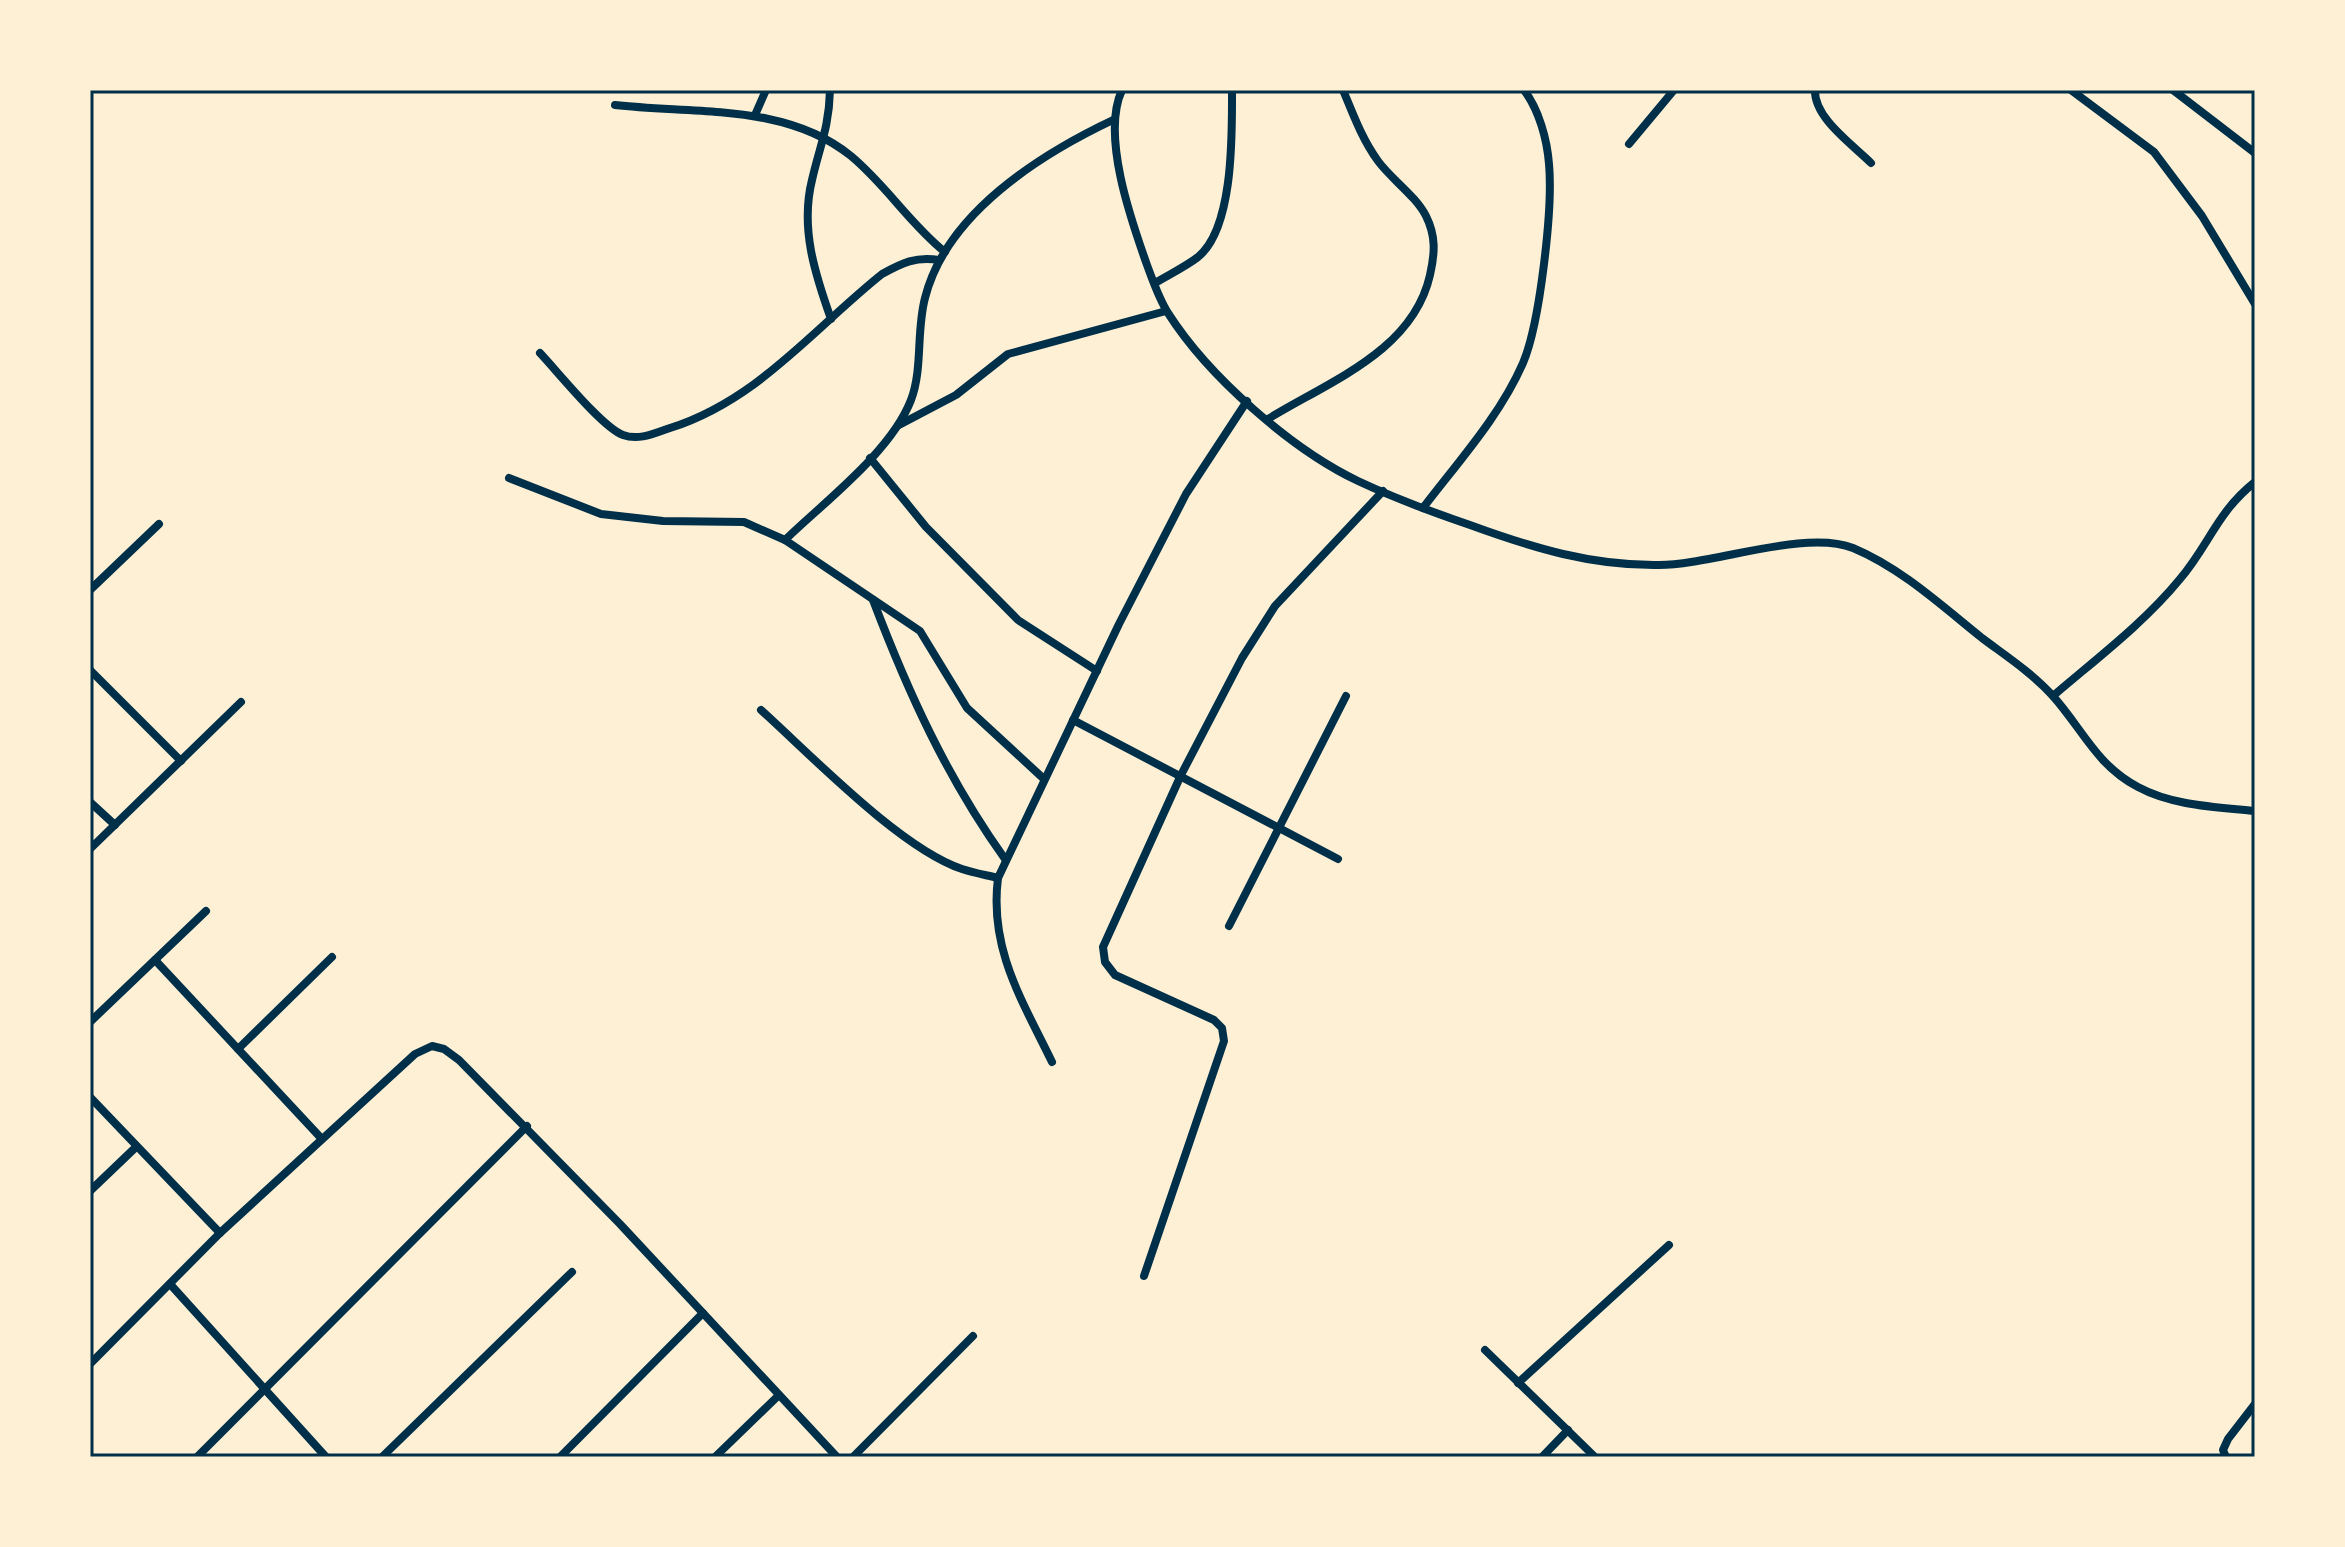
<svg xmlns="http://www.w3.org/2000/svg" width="2345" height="1547" viewBox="0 0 2345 1547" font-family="'Crimson Pro',serif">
	<rect width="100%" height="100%" fill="#fdf0d5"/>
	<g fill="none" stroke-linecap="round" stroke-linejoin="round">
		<g stroke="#003049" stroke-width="8">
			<path d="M830,90C829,128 820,145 812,180C800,228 815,274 831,319"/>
			<path d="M1122,90C1101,135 1131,220 1147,265C1153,281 1159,299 1168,313C1208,376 1291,449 1358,481C1394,498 1432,512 1470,525C1533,548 1592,566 1659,565C1712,565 1805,529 1853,548C1901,568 1942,606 1982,638C2006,656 2032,673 2052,695C2082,728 2096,765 2138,787C2173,806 2217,807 2255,811"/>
			<path d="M1815,90C1814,118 1852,144 1871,163"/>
			<polyline points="2071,90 2154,152 2202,216 2255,304"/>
			<polyline points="2173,90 2255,153"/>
			<path d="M615,105C693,114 786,103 851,156C886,185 910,224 945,252"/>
			<polyline points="755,115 766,90"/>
			<polyline points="1629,144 1674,90"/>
			<path d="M1155,283C1168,275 1185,267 1198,257C1234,228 1232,133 1232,90"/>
			<path d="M540,353C558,372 602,427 623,435C639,441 655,433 670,428C758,400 812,330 882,274C902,263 916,256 939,260"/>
			<path d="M1268,419C1330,381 1413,351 1430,275C1435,253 1436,236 1426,216C1415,195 1392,180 1378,161C1362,139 1353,114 1343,90"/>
			<polyline points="899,425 956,395 1008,354 1166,311"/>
			<polyline points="870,458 926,527 1018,620 1097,671"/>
			<polyline points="509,478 601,514 663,521 744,522 785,540 920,631 967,708 1044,779"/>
			<path d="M1423,508C1458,462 1500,416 1523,363C1540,323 1553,208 1549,164C1547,139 1539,110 1524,90"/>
			<path d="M785,540C824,502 891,452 911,400C923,368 916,332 925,298C946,214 1039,155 1113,120"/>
			<polyline points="90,590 159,524"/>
			<path d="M873,600C908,692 947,778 1005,859"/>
			<polyline points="90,670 181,761"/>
			<path d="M2053,696C2096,659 2144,623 2180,579C2209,545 2217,512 2255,482"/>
			<path d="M761,710C812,756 900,848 962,869C974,873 986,875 998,878"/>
			<polyline points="1073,720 1338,859"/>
			<polyline points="90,802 115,825"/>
			<polyline points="90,849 241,702"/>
			<polyline points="1229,926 1346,696"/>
			<polyline points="155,960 321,1138"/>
			<polyline points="90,1022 206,911"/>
			<polyline points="238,1049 332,957"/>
			<path d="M1052,1062C1022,1000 989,949 998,878L1119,624L1186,494L1247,401"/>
			<polyline points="90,1097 220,1233"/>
			<polyline points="90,1191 136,1147"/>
			<polyline points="1144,1276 1224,1041 1222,1028 1214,1020 1115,975 1105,962 1103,947 1181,775 1242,658 1275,606 1383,491"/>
			<polyline points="170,1284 326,1457"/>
			<polyline points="1485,1350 1595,1457"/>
			<polyline points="90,1364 220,1233 415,1054 432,1046 444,1049 459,1060 620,1224 837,1457"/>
			<polyline points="1518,1383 1669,1245"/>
			<polyline points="197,1457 527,1126"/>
			<polyline points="382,1457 572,1272"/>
			<polyline points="560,1457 703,1313"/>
			<polyline points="715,1457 779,1395"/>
			<polyline points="853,1457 973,1336"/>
			<polyline points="1542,1457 1568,1430"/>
			<polyline points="2226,1457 2223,1450 2228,1439 2255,1404"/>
		</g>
	</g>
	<rect width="2345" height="1547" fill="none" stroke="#fdf0d5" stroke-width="184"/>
	<rect x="92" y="92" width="2161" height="1363" fill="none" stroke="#003049" stroke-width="3"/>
</svg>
